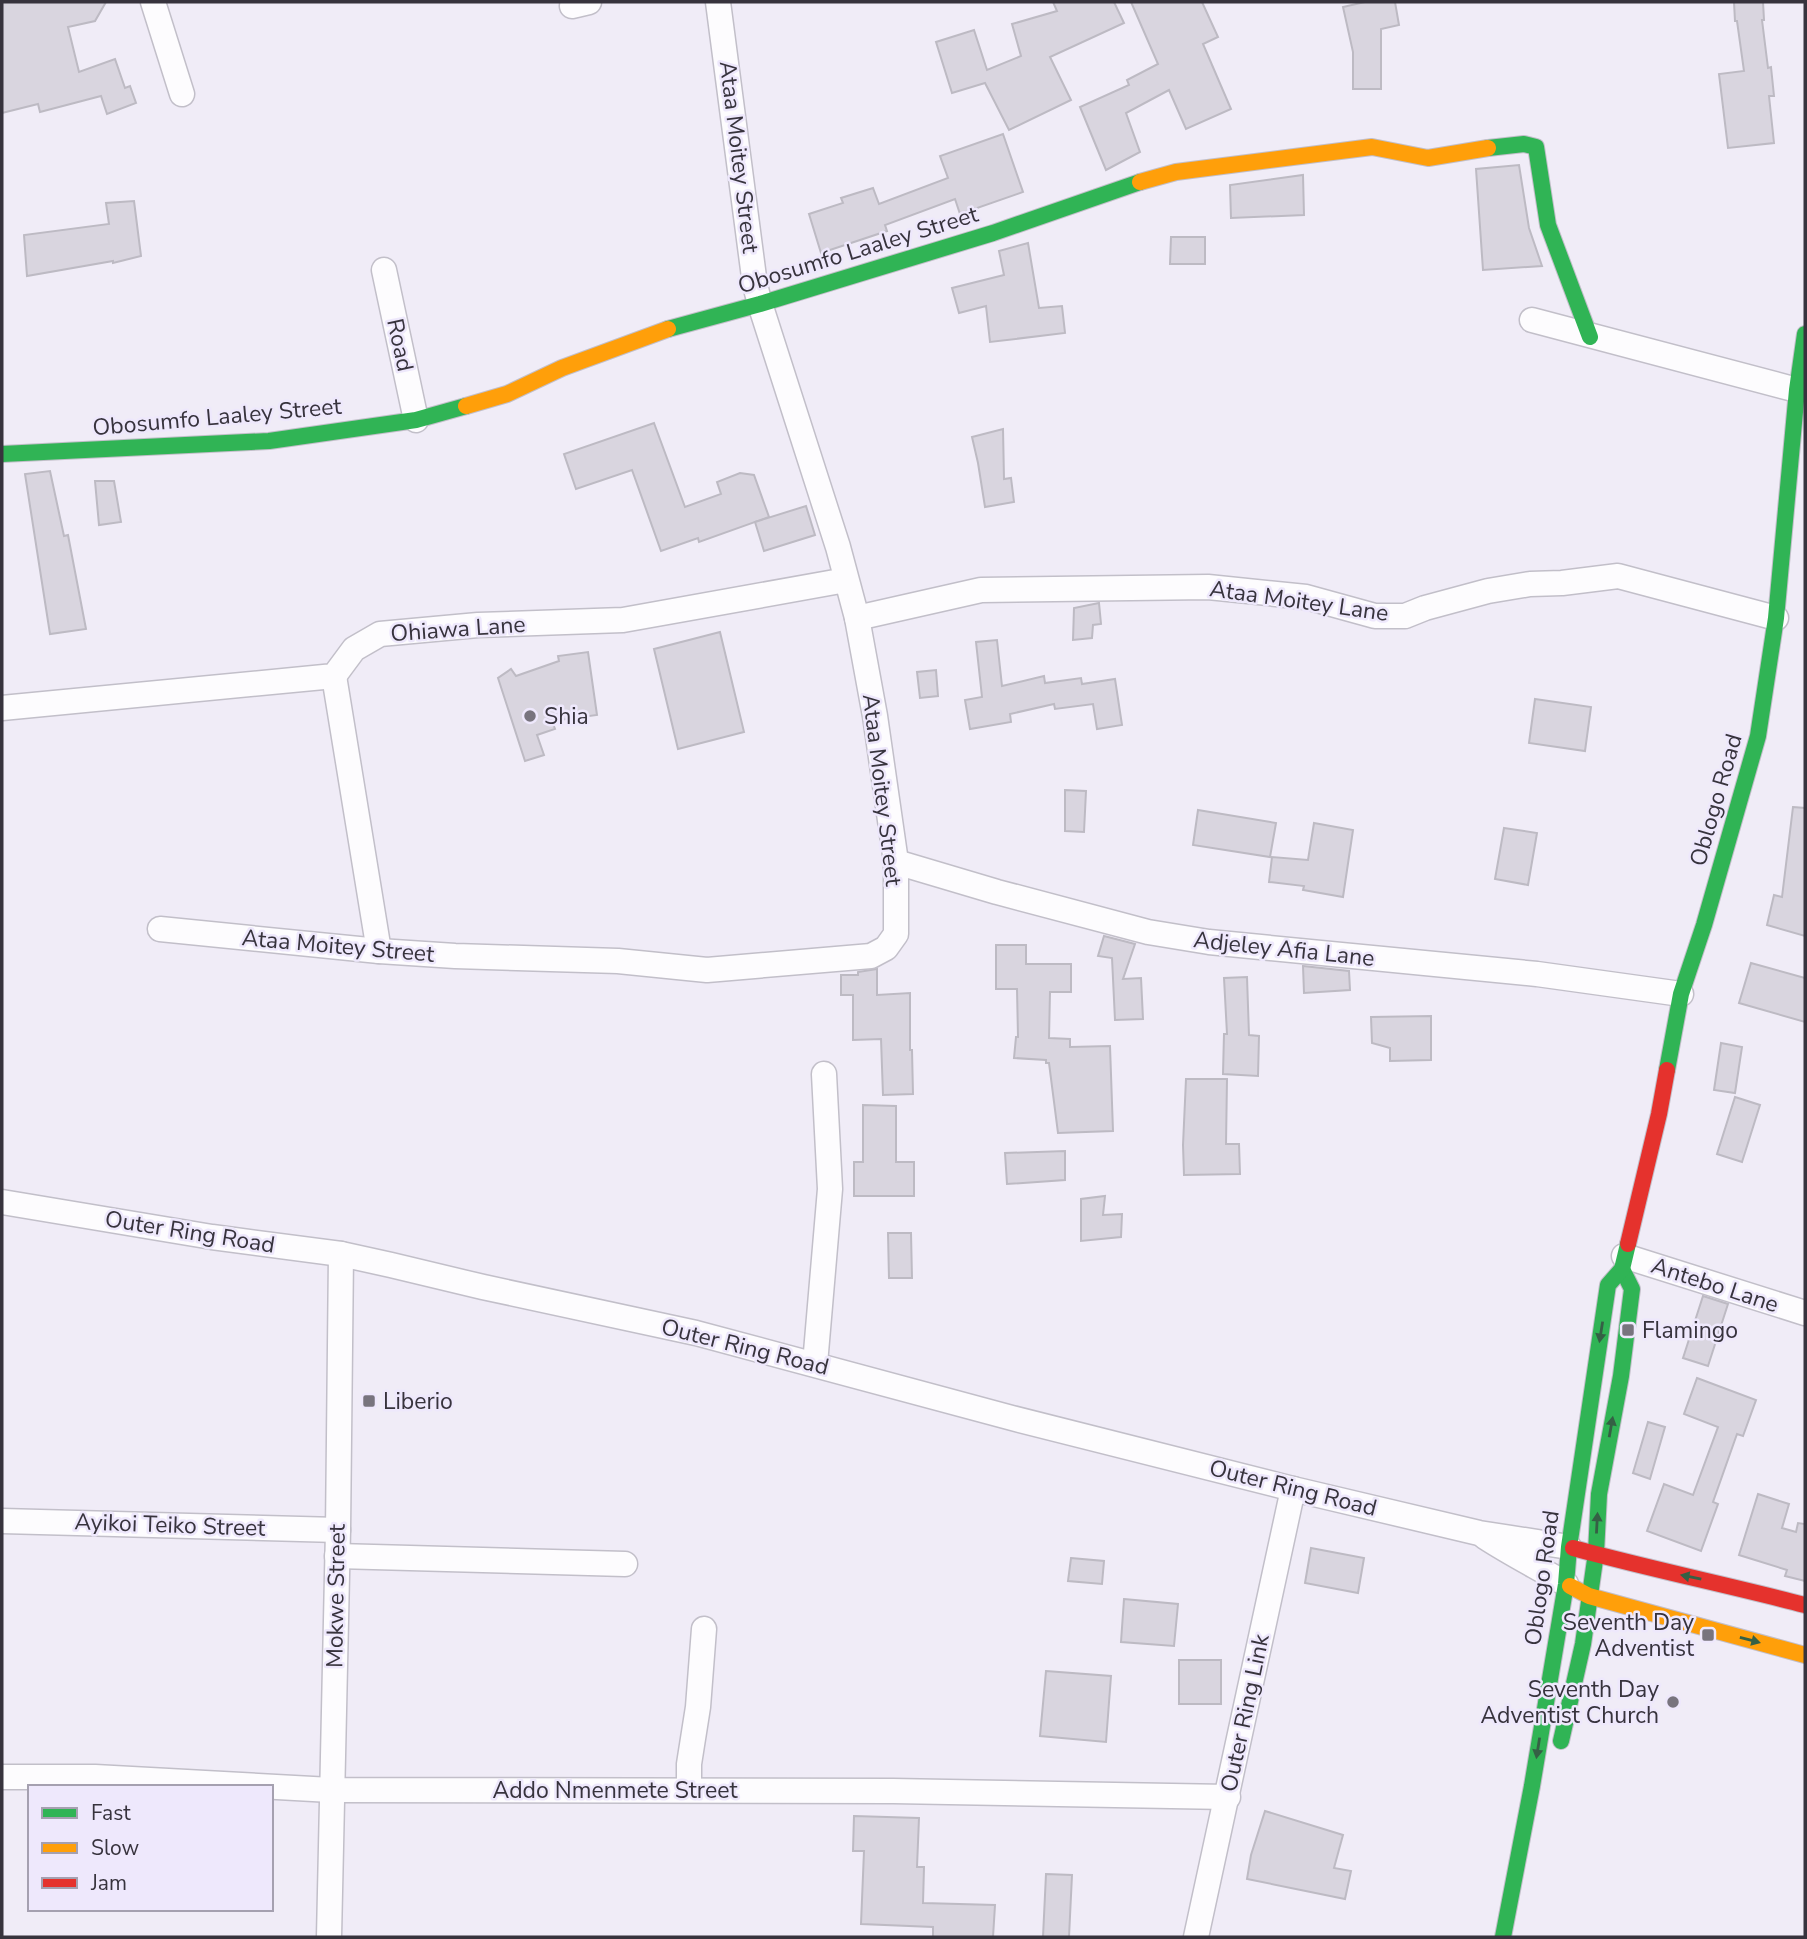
<svg xmlns="http://www.w3.org/2000/svg" width="1807" height="1939" viewBox="0 0 1807 1939" font-family="'Nunito Sans',sans-serif">
	<rect width="100%" height="100%" fill="#f0ecf7"/>
	<g fill="#d9d5df" stroke="#bdbac3" stroke-width="2">
		<polygon points="2,2 106,2 95,21 68,27 79,72 115,59 125,88 130,86 136,103 107,114 101,96 40,112 38,104 2,113"/>
		<polygon points="1053,2 1114,2 1124,23 1050,57 1071,100 1009,130 985,83 952,93 936,42 974,30 987,70 1021,56 1012,24 1057,11"/>
		<polygon points="1131,2 1202,2 1218,37 1203,44 1231,109 1186,129 1169,90 1126,113 1140,152 1106,170 1080,107 1129,85 1127,80 1158,64"/>
		<polygon points="1365,2 1395,2 1399,25 1381,29 1381,89 1353,89 1353,52 1343,7"/>
		<polygon points="1734,2 1763,2 1764,20 1762,20 1768,68 1771,67 1774,96 1769,96 1774,143 1728,148 1719,74 1744,71 1737,21 1735,21"/>
		<polygon points="1003,134 1023,192 960,214 955,199 885,225 887,231 821,253 809,214 843,203 841,198 873,188 879,204 948,178 940,156"/>
		<polygon points="1519,165 1529,228 1542,266 1483,270 1476,169"/>
		<polygon points="1303,175 1304,215 1231,218 1230,185"/>
		<polygon points="134,201 141,256 113,263 113,261 27,276 24,235 109,224 106,203"/>
		<polygon points="1171,237 1205,237 1205,264 1170,264"/>
		<polygon points="1028,243 1039,308 1062,306 1065,333 990,342 986,306 959,313 952,288 1004,275 999,251"/>
		<polygon points="654,423 685,507 721,494 717,482 740,473 754,475 769,517 699,542 698,538 661,551 632,470 576,489 564,454"/>
		<polygon points="1003,429 1004,479 1011,478 1014,502 985,507 978,463 972,437"/>
		<polygon points="50,471 64,536 68,535 86,629 50,634 25,474"/>
		<polygon points="95,481 114,481 121,522 99,525"/>
		<polygon points="806,506 815,535 764,551 755,522"/>
		<polygon points="1099,603 1101,624 1093,625 1092,638 1073,640 1074,608"/>
		<polygon points="720,632 744,732 678,749 654,649"/>
		<polygon points="997,640 1002,686 1044,676 1045,683 1081,678 1082,684 1115,679 1122,725 1097,729 1093,704 1055,709 1054,704 1010,714 1011,722 970,729 965,700 982,697 976,642"/>
		<polygon points="588,652 597,715 552,721 555,729 537,735 544,755 525,761 498,678 511,669 516,676 559,661 558,656"/>
		<polygon points="936,670 938,696 920,698 917,672"/>
		<polygon points="1535,699 1591,707 1585,751 1529,743"/>
		<polygon points="1065,790 1086,791 1084,832 1065,831"/>
		<polygon points="1793,807 1805,808 1805,936 1767,925 1774,895 1782,897"/>
		<polygon points="1198,810 1276,823 1270,857 1193,845"/>
		<polygon points="1314,823 1353,830 1343,897 1303,890 1304,886 1269,882 1272,857 1308,860"/>
		<polygon points="1504,828 1537,833 1528,885 1495,879"/>
		<polygon points="1104,936 1135,944 1123,979 1141,978 1143,1019 1115,1020 1112,958 1098,956"/>
		<polygon points="996,945 1026,945 1026,964 1071,964 1071,992 1050,992 1049,1038 1070,1039 1070,1047 1110,1046 1113,1131 1058,1133 1049,1063 1046,1063 1046,1060 1014,1058 1016,1037 1018,1037 1017,989 996,989"/>
		<polygon points="1751,963 1805,978 1805,1022 1739,1003"/>
		<polygon points="1303,966 1349,971 1350,990 1304,993"/>
		<polygon points="877,969 877,995 910,993 910,1050 912,1050 913,1094 883,1095 881,1039 853,1040 853,995 841,995 841,975 858,975 858,972"/>
		<polygon points="1247,977 1249,1035 1259,1036 1258,1076 1223,1074 1224,1034 1227,1034 1224,978"/>
		<polygon points="1431,1016 1431,1060 1390,1061 1390,1048 1372,1043 1371,1017"/>
		<polygon points="1721,1043 1742,1047 1735,1093 1714,1090"/>
		<polygon points="1186,1079 1227,1079 1226,1144 1239,1144 1240,1174 1184,1175 1183,1145"/>
		<polygon points="1735,1097 1760,1105 1742,1162 1717,1154"/>
		<polygon points="863,1105 896,1106 896,1162 914,1162 914,1196 854,1196 854,1162 863,1162"/>
		<polygon points="1065,1151 1065,1180 1007,1184 1005,1153"/>
		<polygon points="1105,1196 1103,1215 1122,1214 1121,1237 1081,1241 1081,1199"/>
		<polygon points="888,1233 911,1233 912,1278 889,1278"/>
		<polygon points="1703,1296 1728,1304 1708,1366 1683,1358"/>
		<polygon points="1697,1378 1756,1400 1743,1436 1737,1434 1713,1502 1718,1504 1701,1551 1647,1531 1664,1484 1693,1495 1718,1427 1684,1414"/>
		<polygon points="1648,1422 1665,1427 1650,1479 1633,1473"/>
		<polygon points="1758,1494 1789,1504 1782,1528 1796,1532 1798,1523 1805,1524 1805,1581 1785,1576 1787,1570 1739,1555"/>
		<polygon points="1311,1548 1364,1558 1358,1593 1305,1583"/>
		<polygon points="1071,1558 1104,1561 1102,1584 1068,1581"/>
		<polygon points="1124,1599 1178,1604 1174,1646 1121,1642"/>
		<rect x="1179" y="1660" width="42" height="44"/>
		<polygon points="1046,1671 1111,1676 1106,1742 1040,1736"/>
		<polygon points="1265,1811 1343,1835 1334,1868 1351,1871 1345,1899 1247,1879 1251,1855"/>
		<polygon points="854,1816 919,1818 917,1867 924,1867 923,1903 995,1905 993,1937 933,1937 933,1927 861,1924 864,1851 853,1851"/>
		<polygon points="1046,1874 1072,1875 1069,1937 1043,1937"/>
	</g>
	<g fill="none" stroke-linecap="round" stroke-linejoin="round">
		<g stroke="#c2bfc9" stroke-width="27">
			<g id="street">
				<polyline points="153,2 182,94"/>
				<polyline points="572,6 589,2"/>
				<polyline points="384,270 416,420"/>
				<polyline points="1532,320 1797,390"/>
				<polyline points="857,618 981,590 1208,587 1306,597 1375,616 1405,616 1425,608 1488,591 1530,584 1562,583 1618,576 1776,618"/>
				<polyline points="334,676 379,951"/>
				<polyline points="2,708 334,676 354,649 380,634 478,625 623,620 846,580"/>
				<polyline points="896,862 997,892 1148,932 1209,942 1537,974 1681,994"/>
				<polyline points="160,929 379,951 455,956 618,961 707,970 871,956 886,948 896,934 896,862 875,716 857,618 838,547 760,304 755,285 718,2"/>
				<polyline points="2,1202 212,1237 341,1254 391,1265 483,1287 696,1333 1012,1418 1293,1489 1479,1533 1569,1547"/>
				<polyline points="1624,1256 1805,1313"/>
				<polyline points="815,1364 830,1189 824,1074"/>
				<polyline points="2,1521 338,1530"/>
				<path d="M1485,1537C1511,1554 1539,1568 1566,1584"/>
				<polyline points="337,1556 625,1564"/>
				<polyline points="2,1777 95,1777 331,1790 893,1791 1228,1797"/>
				<polyline points="689,1790 689,1764 698,1707 704,1629"/>
				<polyline points="329,1937 338,1530 341,1254"/>
				<polyline points="1196,1937 1293,1489"/>
			</g>
		</g>
		<g stroke="#c2bfc9" stroke-width="18">
			<g id="fast">
				<polyline points="1488,148 1524,144 1536,147 1548,225 1590,337"/>
				<polyline points="668,329 760,304 993,233 1140,182"/>
				<polyline points="2,454 269,441 416,420 466,406"/>
				<polyline points="1667,1070 1681,994 1704,925 1758,736 1776,618 1797,390 1805,334"/>
				<polyline points="1561,1741 1583,1644 1596,1553 1599,1494 1621,1376 1632,1289 1622,1269"/>
				<polyline points="1503,1937 1532,1786 1566,1584 1569,1547 1608,1285 1622,1269 1628,1244"/>
			</g>
		</g>
		<g stroke="#c2bfc9" stroke-width="18">
			<g id="slow">
				<polyline points="1140,182 1176,172 1372,147 1428,158 1488,148"/>
				<polyline points="466,406 507,394 562,368 668,329"/>
				<polyline points="1570,1586 1589,1596 1805,1655"/>
			</g>
		</g>
		<g stroke="#c2bfc9" stroke-width="18">
			<g id="jam">
				<polyline points="1628,1244 1659,1114 1667,1070"/>
				<path d="M1573,1548C1650,1569 1728,1585 1805,1605"/>
			</g>
		</g>
		<use href="#street" stroke="#fdfcfe" stroke-width="24"/>
		<use href="#fast" stroke="#30b455" stroke-width="16"/>
		<use href="#slow" stroke="#ff9f0a" stroke-width="16"/>
		<use href="#jam" stroke="#e5322d" stroke-width="16"/>
	</g>
	<defs><path id="oneway-solid" d="M-6-.8H1V-3.2L6.5 0L1 3.2V.8H-6Z" transform="scale(1.75)"/></defs>
	<g fill="#356045">
		<use href="#oneway-solid" transform="translate(1601 1332) rotate(99)"/>
		<use href="#oneway-solid" transform="translate(1611 1427) rotate(-80)"/>
		<use href="#oneway-solid" transform="translate(1597 1523) rotate(-87)"/>
		<use href="#oneway-solid" transform="translate(1691 1577) rotate(-169)"/>
		<use href="#oneway-solid" transform="translate(1750 1640) rotate(15)"/>
		<use href="#oneway-solid" transform="translate(1538 1748) rotate(99)"/>
	</g>
	<g fill="#78747e" stroke="#eee8fc" stroke-width="2.5">
		<circle cx="530" cy="716" r="7"/>
		<rect x="1621" y="1323" width="14" height="14" rx="3.5"/>
		<rect x="362" y="1394" width="14" height="14" rx="3.5"/>
		<rect x="1701" y="1628" width="14" height="14" rx="3.5"/>
		<circle cx="1673" cy="1702" r="7"/>
	</g>
	<g text-anchor="middle" dominant-baseline="central" stroke-width="5" stroke-linejoin="round" paint-order="stroke">
		<g font-size="23" fill="#37333d" stroke="#eee8fc">
			<text transform="translate(739 157) rotate(83)">Ataa Moitey Street</text>
			<text transform="translate(858 250) rotate(-17)">Obosumfo Laaley Street</text>
			<text transform="translate(400 345) rotate(78)">Road</text>
			<text transform="translate(217 417) rotate(-5)">Obosumfo Laaley Street</text>
			<text transform="translate(1299 601) rotate(8)">Ataa Moitey Lane</text>
			<text transform="translate(458 629) rotate(-4)">Ohiawa Lane</text>
			<text transform="translate(882 790) rotate(83)">Ataa Moitey Street</text>
			<text transform="translate(1716 800) rotate(-74)">Oblogo Road</text>
			<text transform="translate(338 946) rotate(5)">Ataa Moitey Street</text>
			<text transform="translate(1284 949) rotate(6)">Adjeley Afia Lane</text>
			<text transform="translate(190 1232) rotate(9)">Outer Ring Road</text>
			<text transform="translate(1715 1285) rotate(18)">Antebo Lane</text>
			<text transform="translate(745 1347) rotate(14)">Outer Ring Road</text>
			<text transform="translate(1293 1488) rotate(14)">Outer Ring Road</text>
			<text transform="translate(170 1525) rotate(2)">Ayikoi Teiko Street</text>
			<text transform="translate(1542 1578) rotate(-82)">Oblogo Road</text>
			<text transform="translate(336 1596) rotate(-89)">Mokwe Street</text>
			<text transform="translate(1245 1713) rotate(-78)">Outer Ring Link</text>
			<text x="615" y="1790">Addo Nmenmete Street</text>
		</g>
		<g font-size="23" fill="#37333d" stroke="#eee8fc" text-anchor="start">
			<text x="544" y="716">Shia</text>
			<text x="1642" y="1330">Flamingo</text>
			<text x="383" y="1401">Liberio</text>
			<text x="1694" y="1622" text-anchor="end">Seventh Day<tspan x="1694" dy="26">Adventist</tspan></text>
			<text x="1659" y="1689" text-anchor="end">Seventh Day<tspan x="1659" dy="26">Adventist Church</tspan></text>
		</g>
	</g>
	<rect width="1807" height="1939" fill="none" stroke="#37333d" stroke-width="7"/>
	<rect x="28" y="1785" width="245" height="126" fill="#eee8fc" stroke="#a5a0b0" stroke-width="2"/>
	<rect x="42" y="1808" width="35" height="10" fill="#30b455" stroke="#a5a0b0" stroke-width="2"/>
	<text x="91" y="1820" font-size="21" fill="#37333d">Fast</text>
	<rect x="42" y="1843" width="35" height="10" fill="#ff9f0a" stroke="#a5a0b0" stroke-width="2"/>
	<text x="91" y="1855" font-size="21" fill="#37333d">Slow</text>
	<rect x="42" y="1878" width="35" height="10" fill="#e5322d" stroke="#a5a0b0" stroke-width="2"/>
	<text x="91" y="1890" font-size="21" fill="#37333d">Jam</text>
</svg>
